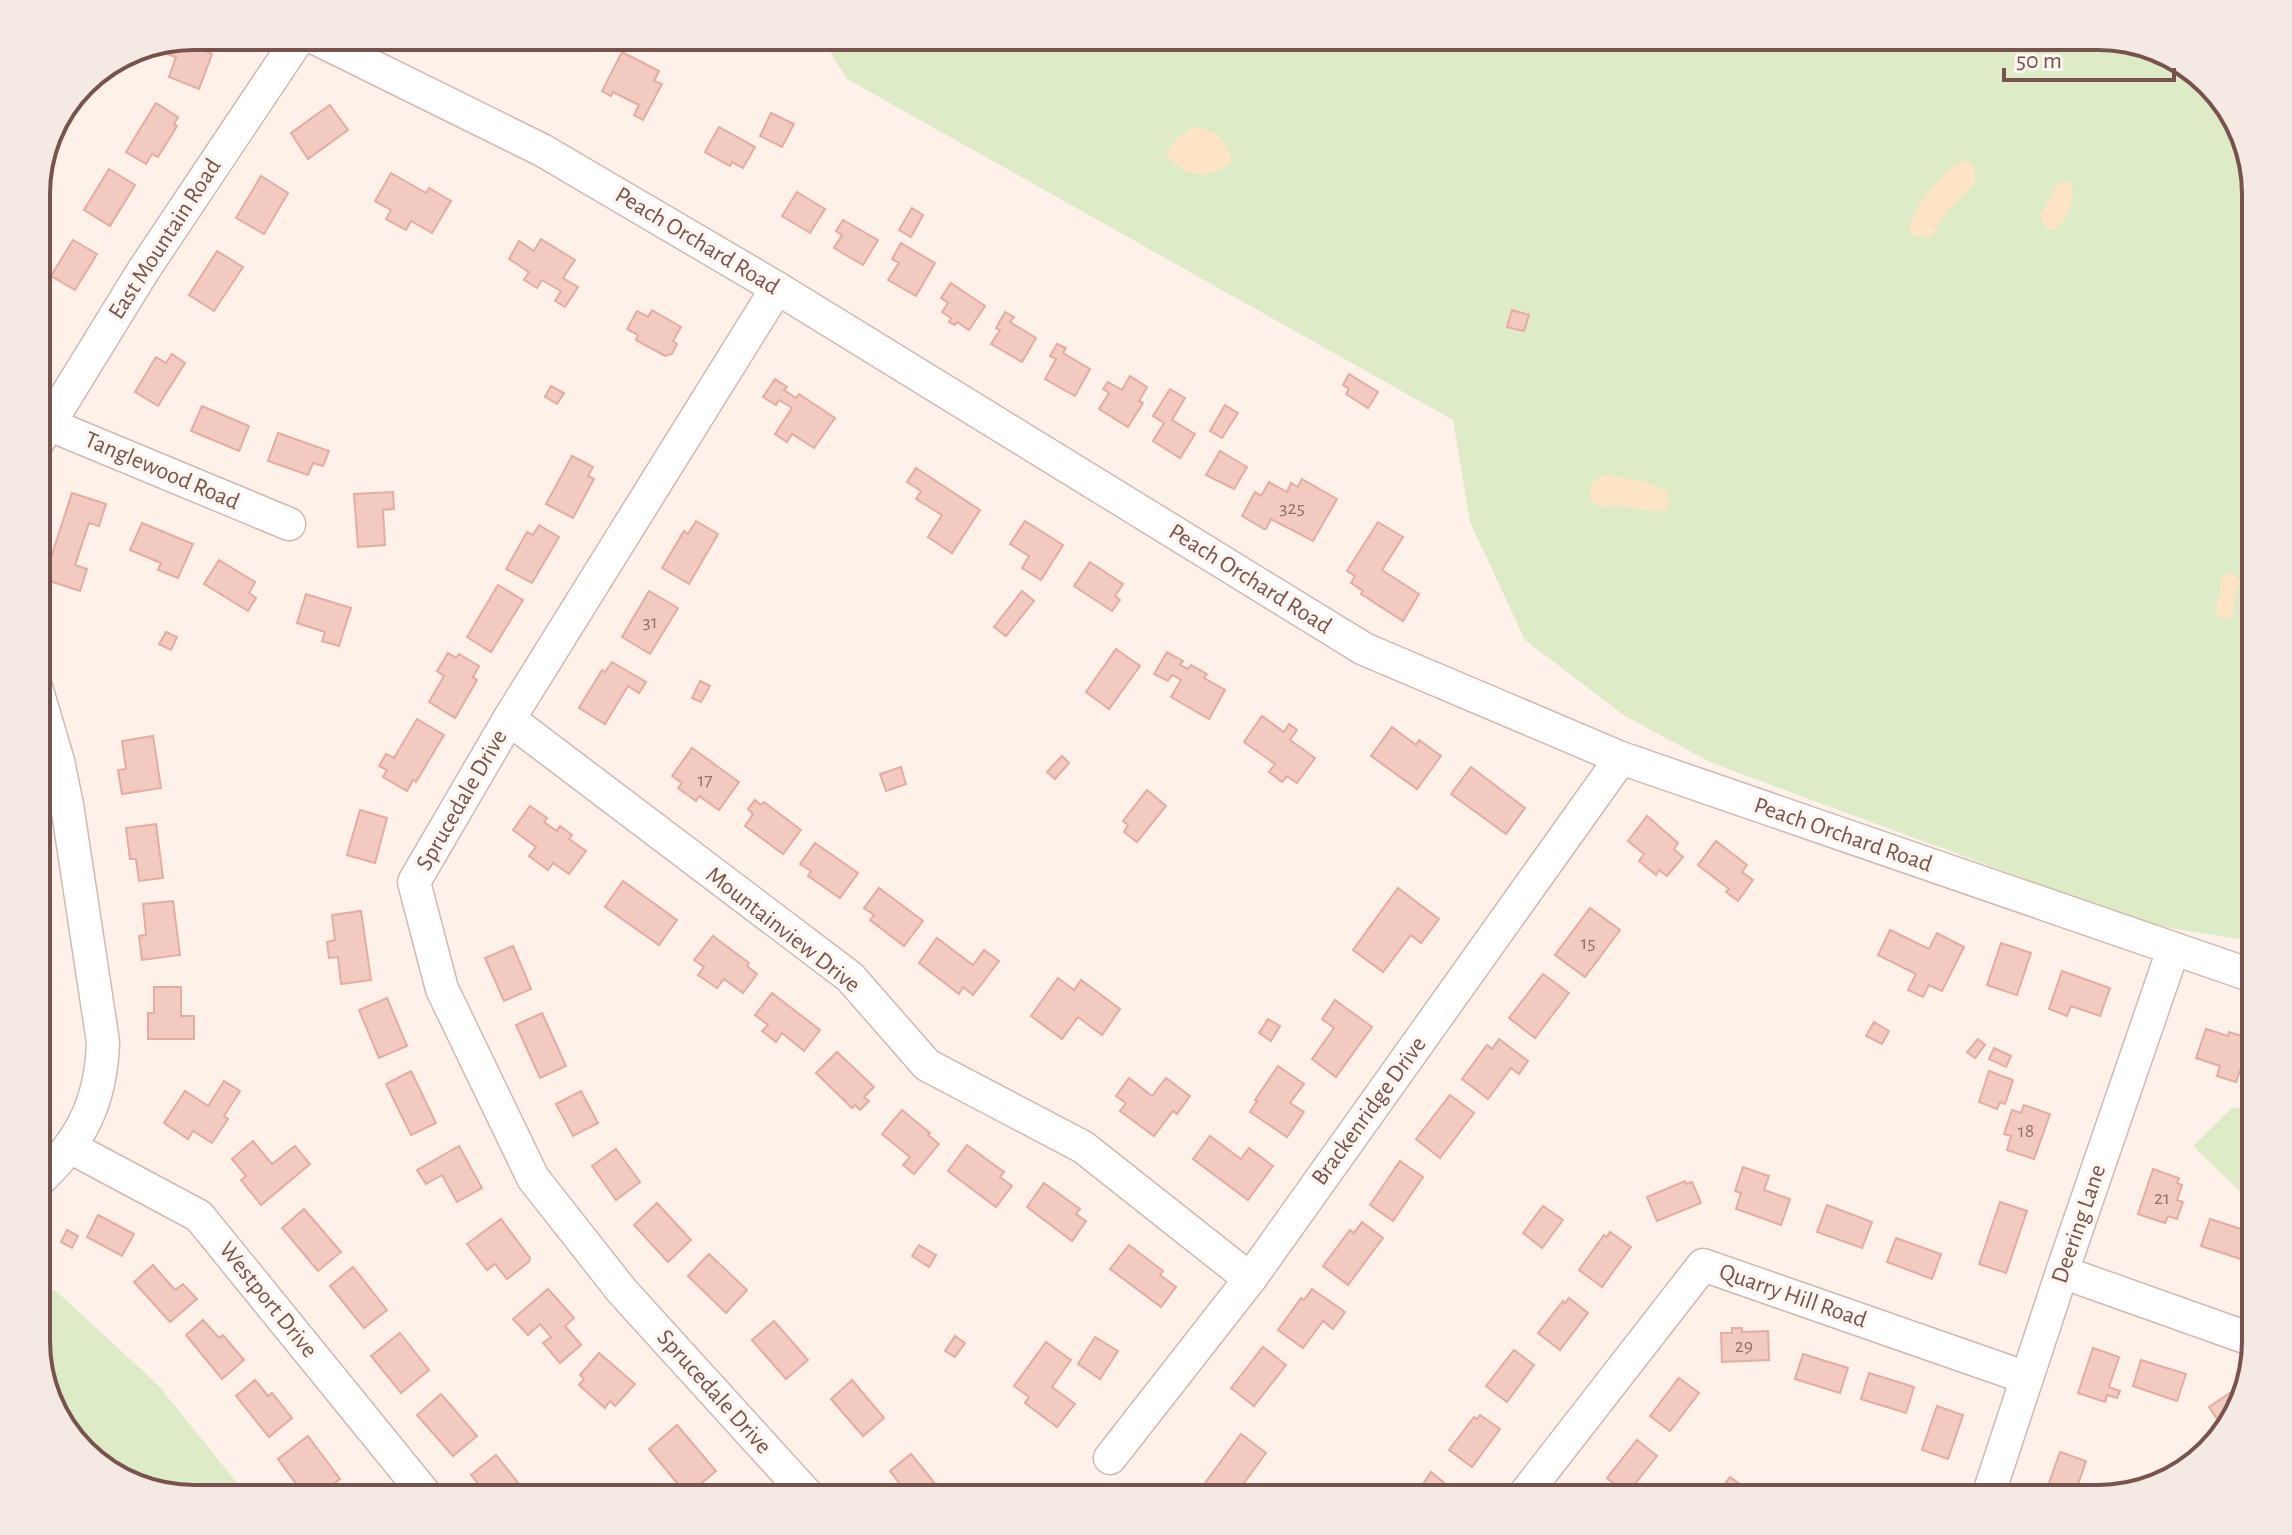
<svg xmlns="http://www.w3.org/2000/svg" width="2292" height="1535" viewBox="0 0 2292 1535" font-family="'Alegreya Sans',sans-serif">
	<rect width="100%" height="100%" fill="#fdf1e9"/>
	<g fill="#ddebc6">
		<polygon points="820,36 2098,36 2186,63 2235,115 2256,193 2256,942 2147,924 1712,763 1625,716 1525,640 1470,522 1453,420 847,79"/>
		<polygon points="2233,1107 2256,1111 2256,1204 2251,1202 2193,1146"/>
		<polygon points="36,1287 56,1291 157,1384 250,1499 194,1499 106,1472 57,1420 36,1351"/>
	</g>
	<g fill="#fce4c4">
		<path d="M1192,127C1218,129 1222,138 1233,160C1214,181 1184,178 1166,155L1175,140Z"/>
		<path d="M1963,161L1970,162L1974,168L1976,182L1949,209L1931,237L1912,236L1909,225C1921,200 1938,173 1963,161Z"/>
		<path d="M2063,181L2072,183C2075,200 2068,223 2052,230C2043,229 2043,223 2041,214L2056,186Z"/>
		<path d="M1604,474L1649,483L1667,491L1669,506L1666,510C1648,513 1636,507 1619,506C1612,505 1605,509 1599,506C1593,504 1592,501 1589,497C1590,485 1594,480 1604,474Z"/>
		<polygon points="2231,571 2240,581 2234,598 2234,613 2227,620 2216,616 2215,607 2220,595 2221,578"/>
	</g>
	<g fill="#f2cac0" stroke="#e5aca0" stroke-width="2">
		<polygon points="194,36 211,42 207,52 212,54 199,89 169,77 176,57 164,53 168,41 174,40 186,44 189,37"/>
		<polygon points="622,52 659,71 654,81 662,84 643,120 634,115 639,105 613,92 611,96 602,91"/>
		<polygon points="156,103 178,117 174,124 177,126 158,157 152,154 146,164 126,152"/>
		<polygon points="330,105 348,130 308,159 291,133"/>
		<polygon points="771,113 794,124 782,147 760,136"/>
		<polygon points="719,127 755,147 743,168 732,162 730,166 705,152"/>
		<polygon points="109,169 135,185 110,226 84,210"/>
		<polygon points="391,173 426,193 429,188 451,201 432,233 411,221 406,230 386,219 391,210 375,201"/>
		<polygon points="261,176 288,193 264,234 236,218"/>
		<polygon points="797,192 825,209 810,233 782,216"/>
		<polygon points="912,208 923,215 911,237 899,230"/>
		<polygon points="843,220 878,240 863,265 834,248 842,235 836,231"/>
		<polygon points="541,239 575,260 563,278 578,287 565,307 555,301 561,291 542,280 537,288 524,280 529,272 509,259 519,241 534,251"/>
		<polygon points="73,240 97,254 75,290 51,276"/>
		<polygon points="901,243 935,263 916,296 888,280 899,263 892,259"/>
		<polygon points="217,251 243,267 214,311 189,295"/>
		<polygon points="951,283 985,306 969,330 957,322 955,325 949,322 951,318 942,312 948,303 941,298"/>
		<polygon points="652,310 681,327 673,341 677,344 672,354 665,356 636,340 638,335 627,329 637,311 648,317"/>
		<polygon points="1512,310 1529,315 1524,331 1507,327"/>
		<polygon points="1005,312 1014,317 1010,322 1036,338 1022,362 991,344 1000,330 996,328"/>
		<polygon points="1057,344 1066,348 1063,353 1090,369 1075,396 1045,379 1056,359 1050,356"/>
		<polygon points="172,354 185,363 158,406 135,392 156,357 166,363"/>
		<polygon points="1349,374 1378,392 1368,408 1346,394 1349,389 1343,385"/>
		<polygon points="1130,376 1147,387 1139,401 1143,403 1128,427 1099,409 1109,393 1103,389 1108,382 1122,390"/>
		<polygon points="775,379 787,387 784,390 796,398 799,394 835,418 814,448 792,434 787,442 775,434 792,408 779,400 776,405 763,397"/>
		<polygon points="551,386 564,393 557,404 545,397"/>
		<polygon points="1170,389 1185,398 1172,420 1195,434 1180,458 1153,441 1164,423 1153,416"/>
		<polygon points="1225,405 1238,413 1222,438 1210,431"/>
		<polygon points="202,406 249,426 239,451 191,431"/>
		<polygon points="278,433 329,451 323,466 313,463 308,475 268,461"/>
		<polygon points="1220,451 1247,467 1234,489 1206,475"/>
		<polygon points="572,456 593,467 588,476 594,479 573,518 546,504"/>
		<polygon points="916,468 980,510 952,553 928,537 942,515 916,499 921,491 907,482"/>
		<polygon points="1302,479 1337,499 1313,541 1271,519 1266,529 1264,529 1242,516 1255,492 1261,496 1269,482 1287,492 1291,483 1298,487"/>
		<polygon points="393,492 394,509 383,510 385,545 358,547 354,494"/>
		<polygon points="72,493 106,504 99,526 89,523 75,565 87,569 80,591 44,579"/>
		<polygon points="696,521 718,534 689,584 662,568 684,531 688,534"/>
		<polygon points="1025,521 1063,545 1041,580 1022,568 1029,556 1010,544"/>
		<polygon points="1378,522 1403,537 1382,570 1419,594 1403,621 1361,594 1363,591 1351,583 1355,576 1347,571"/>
		<polygon points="142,523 193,544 178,578 158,570 161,563 130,550"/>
		<polygon points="539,525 559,537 532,583 506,569 527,532 533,535"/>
		<polygon points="219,560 255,582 249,593 256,598 248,611 204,584"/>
		<polygon points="1090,562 1123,584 1115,596 1120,600 1112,611 1074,586"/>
		<polygon points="498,585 523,600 491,652 467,637"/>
		<polygon points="649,591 678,608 650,654 622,637"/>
		<polygon points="1022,591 1034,601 1006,636 994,627"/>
		<polygon points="306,594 351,608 339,646 322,641 325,632 297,623"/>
		<polygon points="166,632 177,637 171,650 159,644"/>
		<polygon points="1116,649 1140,666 1109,709 1086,692"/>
		<polygon points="1167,652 1183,661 1180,665 1188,669 1191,665 1207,674 1204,678 1225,690 1209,719 1171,697 1181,680 1172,675 1168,681 1154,674"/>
		<polygon points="448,653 456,658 459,654 479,666 473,677 477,680 455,718 429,702 444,676 437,671"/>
		<polygon points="612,662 646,682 639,693 628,686 605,724 579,708 602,670 605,672"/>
		<polygon points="700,681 710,686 701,702 692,698"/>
		<polygon points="1262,716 1284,732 1289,724 1297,730 1290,740 1315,758 1297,783 1287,776 1282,782 1269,772 1275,764 1244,742"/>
		<polygon points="417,719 444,735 416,782 413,780 407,791 383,777 387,770 379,766 386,754 394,758"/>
		<polygon points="1392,727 1416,745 1419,740 1441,756 1417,789 1371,756"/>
		<polygon points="153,736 161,788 122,794 118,770 126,769 122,741"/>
		<polygon points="692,748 739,782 719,810 699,796 696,801 678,788 682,783 672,776"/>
		<polygon points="1062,756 1069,763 1055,779 1047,772"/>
		<polygon points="901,767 906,784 886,791 880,774"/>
		<polygon points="1471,767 1525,808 1506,834 1451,794"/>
		<polygon points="1147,790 1166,806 1137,842 1124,832 1128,825 1123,821"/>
		<polygon points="755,800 761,805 764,802 801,830 783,854 745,826 753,814 748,809"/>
		<polygon points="530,806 547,818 544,822 557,831 560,826 572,835 569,839 586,851 569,874 553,863 548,870 529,856 536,847 513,830"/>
		<polygon points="360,810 387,818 375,863 347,855"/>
		<polygon points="1647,816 1678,843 1674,849 1683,857 1667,876 1659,870 1656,875 1639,861 1644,854 1628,841"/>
		<polygon points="156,824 163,878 139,881 136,859 130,859 126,828"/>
		<polygon points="1716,841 1747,865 1742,872 1753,880 1738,901 1726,892 1729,889 1698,865"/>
		<polygon points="815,843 858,873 840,898 808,876 811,871 800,864"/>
		<polygon points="623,881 677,920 659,945 605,907"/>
		<polygon points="879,888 923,921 904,946 870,920 874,915 864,908"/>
		<polygon points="1398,888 1439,919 1421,943 1411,935 1383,972 1353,950"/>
		<polygon points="173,901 180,955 142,960 139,936 146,935 143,904"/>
		<polygon points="1590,908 1620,930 1585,977 1555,955"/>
		<polygon points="361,911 371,980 341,984 338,957 329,958 327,942 335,940 332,915"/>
		<polygon points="1890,930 1929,949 1937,933 1964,947 1942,991 1929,985 1923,997 1908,990 1916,974 1878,955"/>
		<polygon points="713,936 749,963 747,966 757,974 743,993 724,979 717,988 698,975 704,967 694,960"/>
		<polygon points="937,938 973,965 984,950 999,961 973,995 963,987 959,994 919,963"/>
		<polygon points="2001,943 2031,953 2017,995 1987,985"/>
		<polygon points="513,946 531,989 504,1001 485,958"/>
		<polygon points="2062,971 2110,988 2100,1016 2071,1006 2067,1016 2049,1009"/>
		<polygon points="1543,974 1569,993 1535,1038 1509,1018"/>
		<polygon points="1058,978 1074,990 1081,980 1120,1009 1102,1035 1078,1017 1062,1039 1031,1016"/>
		<polygon points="154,987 181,987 181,1016 194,1016 194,1039 148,1039 148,1013 154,1013"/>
		<polygon points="772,993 820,1030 804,1051 782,1033 776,1042 762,1031 768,1025 755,1015"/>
		<polygon points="387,998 407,1046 379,1058 359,1010"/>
		<polygon points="1335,1000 1372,1027 1336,1077 1312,1059 1334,1028 1322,1019"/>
		<polygon points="542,1013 566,1066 540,1078 516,1025"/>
		<polygon points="1268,1019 1280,1026 1271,1041 1259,1033"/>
		<polygon points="1874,1022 1889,1031 1882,1044 1866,1036"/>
		<polygon points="2206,1029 2228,1036 2229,1032 2251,1039 2236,1082 2217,1076 2220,1066 2196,1058"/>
		<polygon points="1499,1039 1528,1061 1519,1074 1511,1068 1488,1099 1462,1079 1487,1045 1492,1049"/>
		<polygon points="1978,1039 1985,1045 1975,1058 1967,1052"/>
		<polygon points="1994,1048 2011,1056 2006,1067 1989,1059"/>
		<polygon points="837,1052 874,1087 864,1097 869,1101 860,1110 855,1105 852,1108 816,1073"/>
		<polygon points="1278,1066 1304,1084 1290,1103 1304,1112 1287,1137 1250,1112 1257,1101 1255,1100"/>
		<polygon points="411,1071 436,1123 411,1135 386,1084"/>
		<polygon points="1989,1071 2013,1080 2005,1104 2000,1102 1997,1109 1979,1102"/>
		<polygon points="1129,1078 1152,1096 1166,1078 1190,1096 1177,1114 1173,1111 1154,1136 1120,1111 1126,1103 1116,1096"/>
		<polygon points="224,1081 240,1091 224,1116 228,1119 212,1143 193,1131 188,1139 164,1123 185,1091 208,1106"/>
		<polygon points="581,1091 598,1123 573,1136 556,1104"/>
		<polygon points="1450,1095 1474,1113 1440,1158 1416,1139"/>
		<polygon points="2024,1105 2050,1114 2034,1159 2007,1150 2011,1136 2004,1134 2012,1110 2021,1113"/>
		<polygon points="902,1110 930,1133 928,1135 939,1144 914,1174 903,1165 910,1157 882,1134"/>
		<polygon points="1210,1136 1241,1159 1249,1148 1273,1166 1248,1200 1193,1159"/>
		<polygon points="253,1141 272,1164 295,1146 310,1164 261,1205 241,1180 246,1176 232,1159"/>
		<polygon points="967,1145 1004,1172 1000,1177 1012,1186 996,1207 948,1171"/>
		<polygon points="459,1146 482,1188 457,1202 442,1175 426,1184 417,1170"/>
		<polygon points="616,1149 640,1182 616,1200 592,1166"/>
		<polygon points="1400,1161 1423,1177 1393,1221 1370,1205"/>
		<polygon points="1743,1167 1769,1176 1764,1190 1790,1199 1781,1225 1736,1209 1741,1193 1735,1191"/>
		<polygon points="2153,1169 2179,1178 2177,1183 2182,1185 2177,1200 2183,1202 2177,1219 2168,1216 2165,1223 2138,1214"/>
		<polygon points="1685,1181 1686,1184 1692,1182 1701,1203 1657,1221 1647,1197"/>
		<polygon points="1044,1183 1080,1209 1076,1214 1086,1221 1072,1241 1027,1207"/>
		<polygon points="2000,1202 2027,1211 2006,1273 1979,1264"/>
		<polygon points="657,1203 691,1240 668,1262 634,1225"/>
		<polygon points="1827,1205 1872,1222 1862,1248 1817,1232"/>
		<polygon points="1543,1206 1563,1220 1542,1248 1523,1233"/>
		<polygon points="304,1209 341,1252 318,1271 282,1228"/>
		<polygon points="98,1215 134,1234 122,1256 87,1237"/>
		<polygon points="501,1219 530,1258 529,1262 507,1279 495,1264 487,1270 467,1244"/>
		<polygon points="2210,1219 2256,1234 2247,1261 2201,1246"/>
		<polygon points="1362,1222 1383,1238 1348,1285 1323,1266 1350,1230 1354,1233"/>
		<polygon points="67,1230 78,1236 72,1248 61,1242"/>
		<polygon points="1610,1232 1631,1247 1602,1287 1579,1270 1604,1235 1607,1237"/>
		<polygon points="1896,1238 1941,1254 1932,1279 1887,1262"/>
		<polygon points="919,1245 936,1255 929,1267 912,1256"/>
		<polygon points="1129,1245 1163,1271 1160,1275 1176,1287 1161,1307 1110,1269"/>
		<polygon points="709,1254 747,1290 726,1313 688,1276"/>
		<polygon points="153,1265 175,1290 183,1284 197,1299 170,1322 134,1282"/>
		<polygon points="353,1267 387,1310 364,1328 330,1286"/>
		<polygon points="548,1289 574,1318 565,1326 581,1345 560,1363 543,1343 551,1337 540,1324 528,1335 513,1319"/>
		<polygon points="1312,1289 1345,1312 1333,1329 1323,1321 1303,1348 1278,1330 1301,1298 1304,1300"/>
		<polygon points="1569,1298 1588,1313 1560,1350 1538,1333 1563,1301 1565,1303"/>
		<polygon points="203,1320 219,1338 223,1335 244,1360 222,1379 186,1335"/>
		<polygon points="774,1321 808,1360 786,1379 752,1340"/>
		<polygon points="1732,1328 1742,1328 1742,1332 1768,1331 1769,1360 1722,1362 1721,1333 1732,1333"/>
		<polygon points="400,1333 429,1370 401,1393 371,1356"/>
		<polygon points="955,1336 965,1343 955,1357 945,1351"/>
		<polygon points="1095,1337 1118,1351 1100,1379 1078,1364"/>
		<polygon points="1046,1342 1071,1360 1052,1387 1075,1404 1057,1427 1025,1403 1029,1397 1014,1386"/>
		<polygon points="1263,1347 1286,1365 1254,1406 1231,1388"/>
		<polygon points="2093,1348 2119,1357 2109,1387 2120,1391 2117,1398 2107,1395 2105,1402 2078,1393"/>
		<polygon points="1514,1350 1534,1365 1507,1402 1486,1386"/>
		<polygon points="599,1353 635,1384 615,1406 610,1401 605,1408 579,1385 584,1379 580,1375"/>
		<polygon points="1803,1354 1848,1368 1840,1393 1795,1379"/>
		<polygon points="2141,1360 2186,1374 2177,1401 2133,1386"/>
		<polygon points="1869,1373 1914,1387 1906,1413 1861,1399"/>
		<polygon points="1679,1378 1699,1393 1670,1431 1650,1416"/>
		<polygon points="255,1380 268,1396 272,1393 292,1418 269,1437 236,1396"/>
		<polygon points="852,1380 884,1418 863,1436 831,1399"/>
		<polygon points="2231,1392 2238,1401 2229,1429 2226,1432 2209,1407"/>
		<polygon points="441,1394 477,1436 453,1456 417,1415"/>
		<polygon points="1937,1406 1963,1415 1948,1459 1922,1450"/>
		<polygon points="1480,1415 1500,1429 1472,1467 1449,1450 1474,1417 1477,1419"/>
		<polygon points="677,1425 716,1471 687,1495 649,1449"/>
		<polygon points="1241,1434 1266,1453 1241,1487 1253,1496 1251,1499 1212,1499 1200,1490"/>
		<polygon points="308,1436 340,1479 314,1499 307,1499 278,1459"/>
		<polygon points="1637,1440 1657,1456 1627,1494 1607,1478"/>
		<polygon points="2060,1452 2086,1461 2073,1499 2044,1497"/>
		<polygon points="911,1454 945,1496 942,1499 907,1499 902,1493 905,1491 890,1471"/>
		<polygon points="496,1455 527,1494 521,1499 491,1499 471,1475"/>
		<polygon points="1431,1472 1453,1490 1446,1499 1413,1499"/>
		<polygon points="1730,1477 1753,1493 1749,1499 1728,1499 1719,1492"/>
		<polygon points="735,1486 745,1499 718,1499"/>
	</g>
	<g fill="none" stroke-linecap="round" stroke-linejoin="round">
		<g stroke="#d2b9b0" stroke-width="35">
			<g id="minor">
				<polyline points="311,36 542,150 777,288 1364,649 1621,758 2256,977"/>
				<polyline points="777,288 509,719 414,882 442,989 533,1178 622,1291 811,1499"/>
				<polyline points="36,419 289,524"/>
				<polyline points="36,445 143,271 300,36"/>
				<path d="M36,687L58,761L67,805L103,1042C101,1103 81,1142 36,1183"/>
				<polyline points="509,719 850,977 927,1065 1083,1147 1250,1279"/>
				<polyline points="70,1147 199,1216 429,1499"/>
				<polyline points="2062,1272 2256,1341"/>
				<polyline points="1110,1458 1250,1279 1621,758"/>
				<polyline points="1521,1499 1703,1265 2027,1378"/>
				<polyline points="1987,1499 2062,1272 2173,950"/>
			</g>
		</g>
		<use href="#minor" stroke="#fff" stroke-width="32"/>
	</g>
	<g text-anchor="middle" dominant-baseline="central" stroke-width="7" stroke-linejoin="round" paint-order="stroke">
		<g font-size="20" fill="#967069">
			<text x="1292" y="508">325</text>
			<text x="650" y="622">31</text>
			<text x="705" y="780">17</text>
			<text x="1588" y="943">15</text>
			<text x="2026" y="1131">18</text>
			<text x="2162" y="1198">21</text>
			<text x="1744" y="1346">29</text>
		</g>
		<g font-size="24" fill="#78524c" stroke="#fff6f0">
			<text transform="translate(165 239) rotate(-57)">East Mountain Road</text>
			<text transform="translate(697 241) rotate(31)">Peach Orchard Road</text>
			<text transform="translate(162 471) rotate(23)">Tanglewood Road</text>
			<text transform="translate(1250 579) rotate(32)">Peach Orchard Road</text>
			<text transform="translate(462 800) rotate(-60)">Sprucedale Drive</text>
			<text transform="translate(1843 835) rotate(19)">Peach Orchard Road</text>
			<text transform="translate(783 930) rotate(38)">Mountainview Drive</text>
			<text transform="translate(1369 1111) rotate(-54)">Brackenridge Drive</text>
			<text transform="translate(2079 1224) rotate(-71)">Deering Lane</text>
			<text transform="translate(1793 1296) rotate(19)">Quarry Hill Road</text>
			<text transform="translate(268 1300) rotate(51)">Westport Drive</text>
			<text transform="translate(714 1392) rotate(48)">Sprucedale Drive</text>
		</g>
	</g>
	<path d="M0 0H2292V1535H0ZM194 50H2098A144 144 0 0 1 2242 194V1341A144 144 0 0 1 2098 1485H194A144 144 0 0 1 50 1341V194A144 144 0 0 1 194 50Z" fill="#f4e9e3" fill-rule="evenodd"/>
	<path fill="none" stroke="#78524c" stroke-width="4" d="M194 50H2098A144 144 0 0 1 2242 194V1341A144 144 0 0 1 2098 1485H194A144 144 0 0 1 50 1341V194A144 144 0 0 1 194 50Z"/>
	<path d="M2004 68v12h170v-12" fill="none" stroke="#78524c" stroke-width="4"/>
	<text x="2016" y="68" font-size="24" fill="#78524c" stroke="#fff6f0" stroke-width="6" paint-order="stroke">50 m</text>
</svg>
